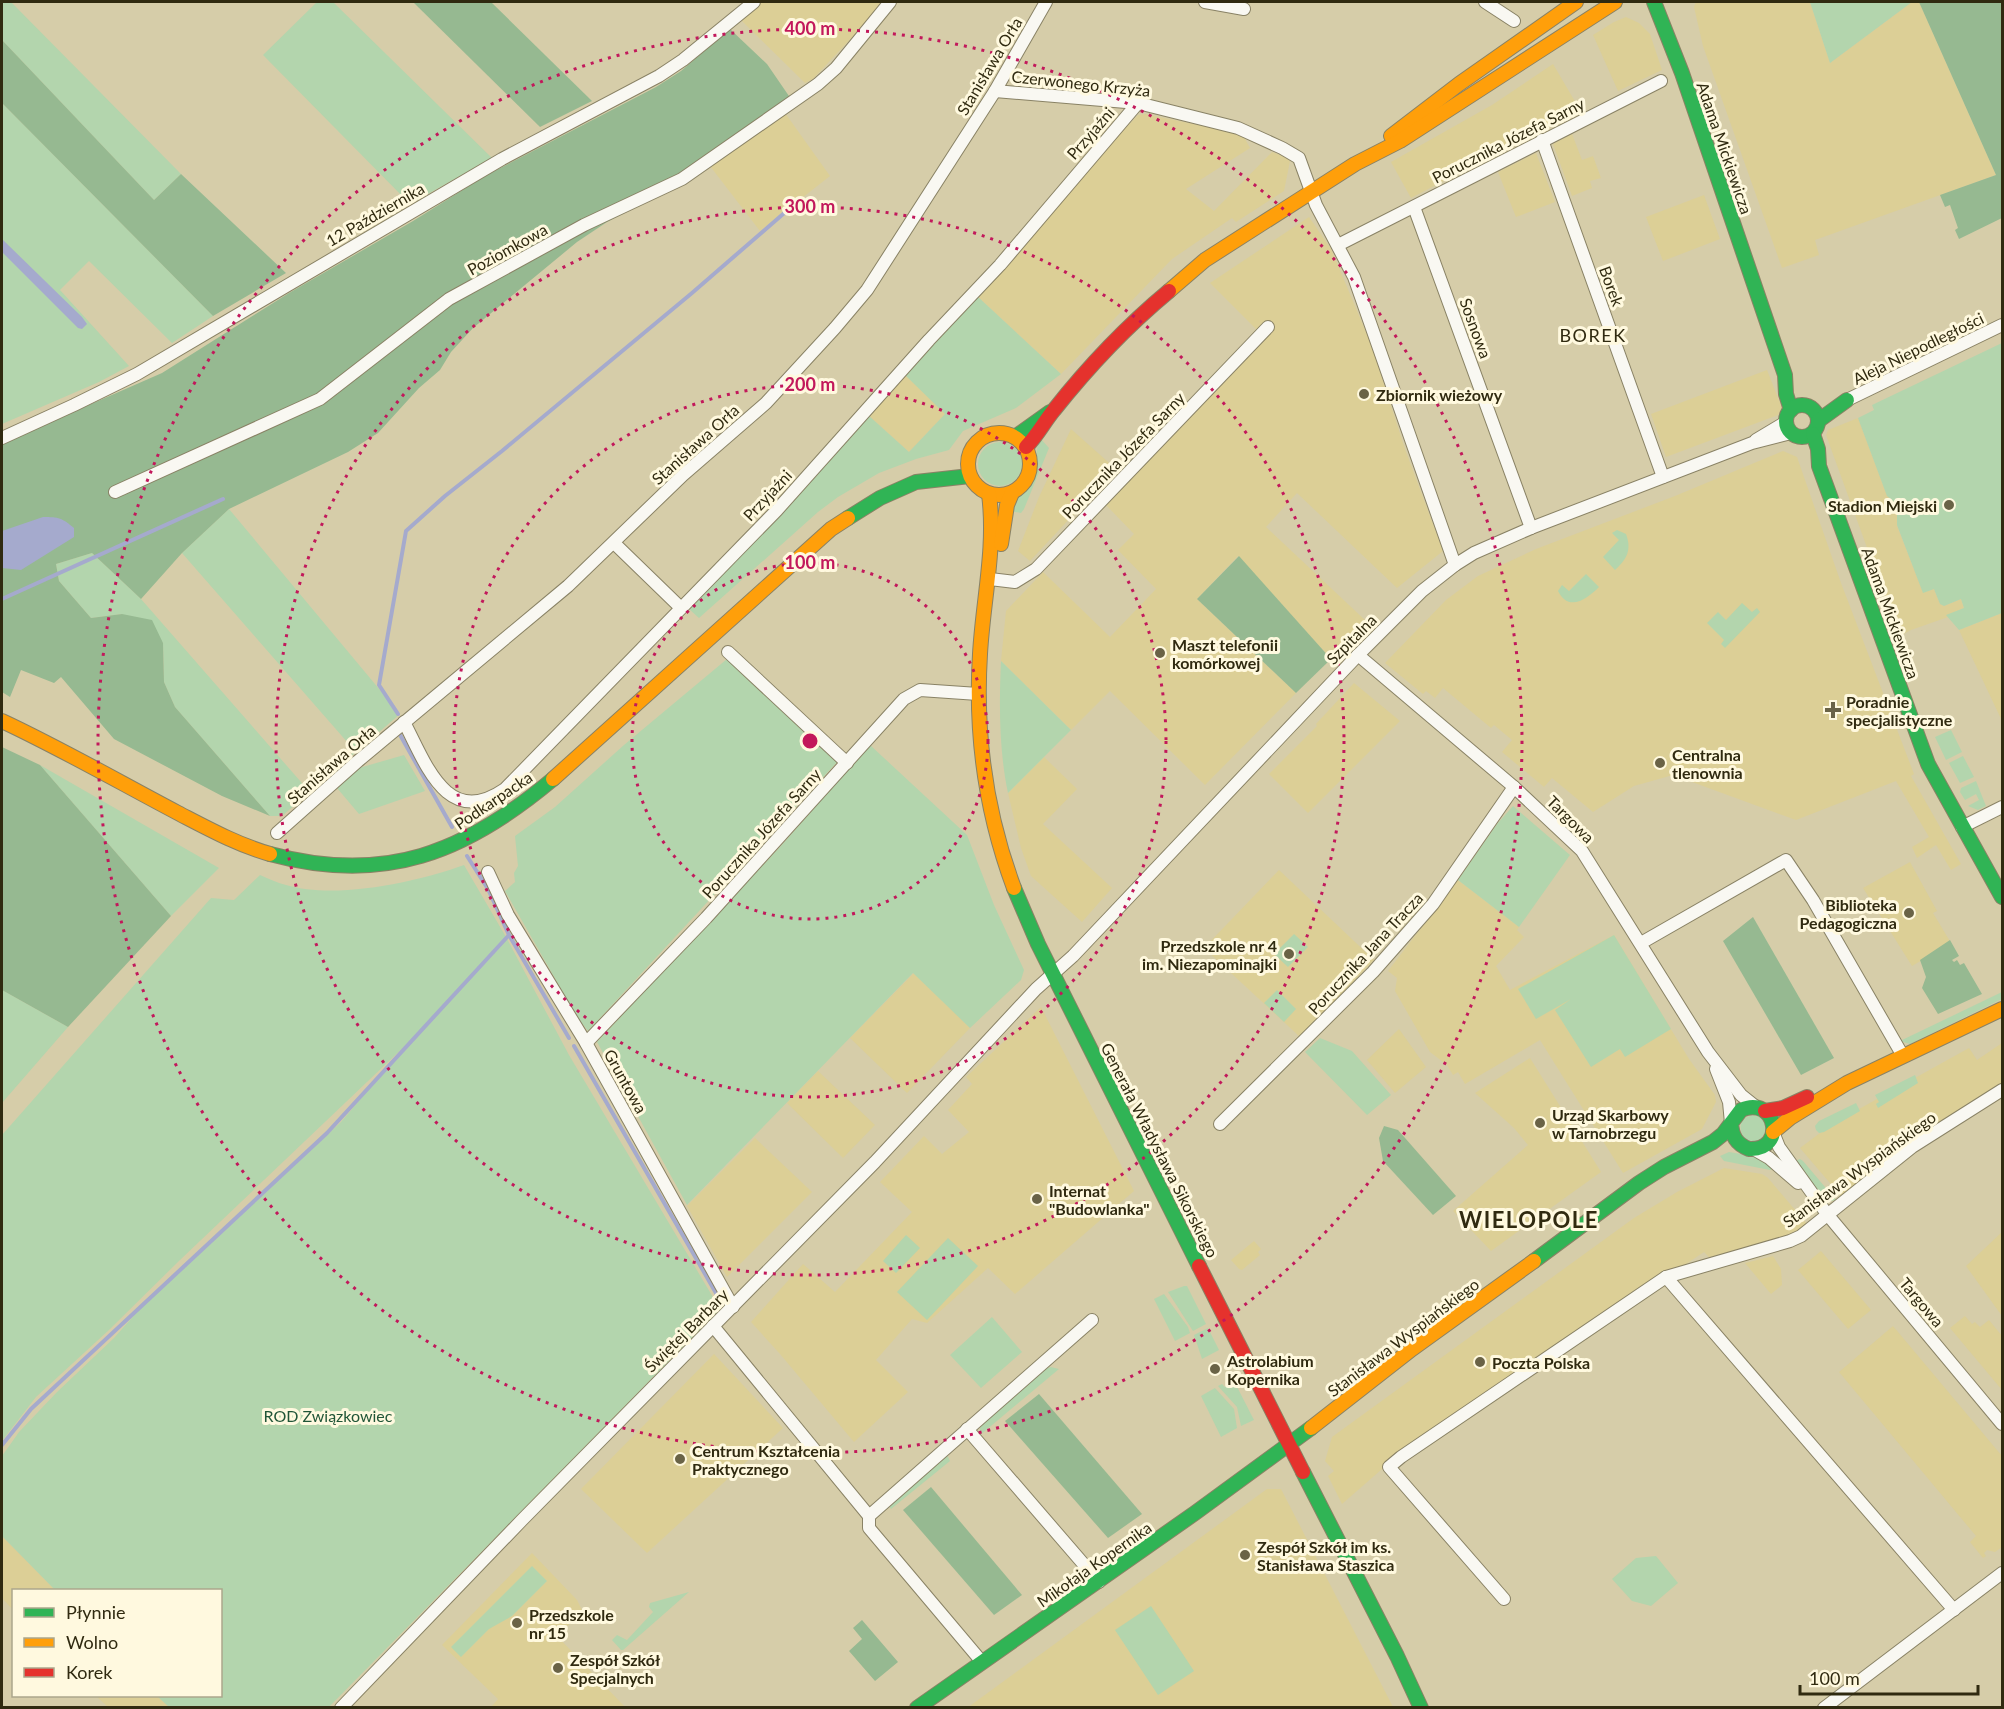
<svg xmlns="http://www.w3.org/2000/svg" width="2004" height="1709" viewBox="0 0 2004 1709" font-family="Lato,sans-serif">
	<rect width="100%" height="100%" fill="#d6cda9"/>
	<g fill="#dccf96">
		<polygon points="761,2 885,2 813,79 805,83 741,20"/>
		<polygon points="1696,2 1810,2 1830,63 1912,2 1919,2 1996,175 1815,240 1819,255 1782,268 1703,46 1694,7"/>
		<polygon points="1626,17 1639,23 1650,34 1662,70 1618,91 1593,35 1614,22"/>
		<polygon points="1553,64 1580,110 1411,198 1391,162 1492,105"/>
		<polygon points="785,113 830,176 760,231 710,166"/>
		<polygon points="1145,114 1233,132 1244,137 1250,148 1186,189 1214,211 1272,152 1286,157 1290,161 1284,191 1236,222 1232,218 1172,259 1061,374 977,296 1081,176 1138,115"/>
		<polygon points="1572,134 1582,160 1593,156 1601,178 1590,181 1592,188 1572,196 1553,144"/>
		<polygon points="1536,153 1555,202 1516,217 1498,172"/>
		<polygon points="1704,195 1720,239 1663,261 1646,217"/>
		<polygon points="1309,217 1331,249 1371,344 1405,449 1443,551 1397,588 1297,493 1266,527 1366,621 1331,659 1238,556 1197,599 1296,693 1205,785 1110,691 1071,730 1001,661 1006,611 1043,572 1110,637 1156,589 1118,550 1134,534 1106,505 1266,339 1210,283"/>
		<polygon points="1767,370 1782,408 1778,415 1666,457 1651,414"/>
		<polygon points="905,375 946,413 909,452 868,415"/>
		<polygon points="1858,418 1887,495 1893,501 1897,509 1897,526 1923,592 1934,589 1940,604 1944,606 1961,599 1964,608 1947,615 1948,617 1911,630 1898,637 1893,619 1826,435 1828,430"/>
		<polygon points="1071,429 1116,469 1030,561 1018,551 1039,497"/>
		<polygon points="1783,451 1797,457 1841,583 1914,774 1911,776 1961,864 1951,870 1936,845 1917,858 1912,847 1929,837 1896,781 1796,820 1673,775 1634,786 1593,812 1552,778 1544,787 1502,752 1512,740 1494,725 1491,728 1443,688 1435,698 1426,691 1423,694 1385,663 1446,600 1478,576 1536,549 1675,496"/>
		<polygon points="2002,613 2002,721 1959,630"/>
		<polygon points="1354,683 1400,721 1308,813 1269,774 1317,726 1316,724"/>
		<polygon points="1044,757 1077,789 1043,824 1112,888 1082,922 1031,876 1021,848 1008,793"/>
		<polygon points="1910,862 1937,911 1933,913 1951,943 1912,966 1863,888"/>
		<polygon points="1279,870 1374,960 1300,1037 1204,948"/>
		<polygon points="1458,880 1519,927 1517,930 1524,937 1496,966 1510,990 1614,935 1689,1059 1715,1095 1716,1102 1702,1129 1623,1173 1540,1040 1465,1084 1458,1072 1453,1075 1447,1065 1430,1052 1395,991 1397,978 1388,971"/>
		<polygon points="914,973 970,1028 907,1093 850,1038"/>
		<polygon points="1041,1007 1134,1191 1015,1294 988,1268 927,1323 912,1319 876,1360 908,1392 854,1442 780,1354 751,1322 803,1264 835,1292 912,1212 880,1182 924,1136 942,1154 969,1132 948,1110 972,1084 966,1077"/>
		<polygon points="1399,1029 1426,1067 1395,1093 1367,1060"/>
		<polygon points="2002,1043 2002,1085 1895,1153 1841,1196 1800,1148 1832,1124 1969,1048 1977,1060"/>
		<polygon points="1530,1058 1601,1172 1491,1251 1453,1211 1528,1145 1514,1128 1475,1093"/>
		<polygon points="818,1071 875,1125 843,1158 787,1103"/>
		<polygon points="755,1138 812,1192 727,1277 687,1206"/>
		<polygon points="1724,1168 1762,1174 1768,1178 1807,1224 1791,1236 1734,1252 1709,1257 1704,1252 1389,1463 1342,1504 1328,1476 1334,1471 1325,1461 1332,1437 1634,1218 1677,1192"/>
		<polygon points="2002,1232 2002,1316 1966,1266"/>
		<polygon points="1254,1241 1261,1249 1258,1252 1260,1255 1242,1270 1239,1269 1231,1260"/>
		<polygon points="1821,1251 1871,1310 1848,1329 1798,1270"/>
		<polygon points="1773,1256 1781,1269 1782,1285 1771,1294 1745,1263"/>
		<polygon points="1965,1316 1972,1324 1975,1322 1980,1327 1989,1320 2002,1336 2002,1390 1950,1328"/>
		<polygon points="1893,1326 2002,1456 2002,1547 1995,1552 1987,1550 1984,1553 1986,1556 1983,1558 1970,1542 1976,1536 1839,1372"/>
		<polygon points="714,1354 783,1428 647,1553 581,1489"/>
		<polygon points="1267,1489 1281,1489 1393,1707 967,1708"/>
		<polygon points="2,1536 55,1590 14,1590 13,1610 2,1598"/>
		<polygon points="532,1553 577,1600 582,1610 558,1637 625,1707 491,1707 498,1699 442,1645"/>
		<polygon points="96,1696 157,1696 169,1707 108,1707"/>
	</g>
	<g fill="#b3d5ad">
		<polygon points="2,2 11,2 181,174 154,200 2,40"/>
		<polygon points="317,2 333,2 492,158 410,204 263,55"/>
		<polygon points="1810,2 1912,2 1830,63"/>
		<polygon points="2,103 213,316 172,343 89,261 60,290 129,366 99,382 2,424"/>
		<polygon points="977,296 1061,374 1016,408 963,431 949,450 916,459 879,473 838,497 818,512 699,618 689,609 868,415 909,452 945,414 905,375"/>
		<polygon points="2002,343 2002,613 1959,630 1946,615 1964,608 1961,599 1944,606 1940,604 1934,589 1923,593 1897,525 1897,509 1893,501 1887,496 1858,418 1874,410 1872,405"/>
		<polygon points="1041,439 1049,448 1024,509 1021,513 1010,511 1018,496 1032,483 1035,474 1037,448"/>
		<circle cx="1000" cy="464" r="22"/>
		<polygon points="229,509 400,714 282,816 270,816 175,707 164,682 163,643 122,614 91,618 59,581 56,564 92,553 141,599 308,790 355,751 182,553"/>
		<path d="M1617,530L1626,534C1632,550 1627,559 1615,570L1603,557L1619,540L1612,533Z"/>
		<path d="M1586,574L1599,587C1588,598 1569,613 1558,591L1562,585L1569,591Z"/>
		<polygon points="1742,603 1752,612 1757,608 1760,612 1725,648 1721,644 1724,640 1707,623 1718,612 1726,620"/>
		<polygon points="727,659 839,760 588,1031 577,1017 505,891 515,882 514,873 518,866 515,836 555,807 624,745"/>
		<path d="M1001,661L1071,730L1008,793C999,751 999,704 1001,661Z"/>
		<polygon points="1951,730 1962,752 1946,760 1935,737"/>
		<polygon points="870,745 967,835 994,905 1024,970 1021,980 970,1028 913,973 687,1205 597,1042 780,847"/>
		<polygon points="404,755 425,791 359,814 337,788 359,768"/>
		<polygon points="1963,756 1974,777 1960,783 1949,763"/>
		<polygon points="40,765 219,868 171,916"/>
		<polygon points="1976,781 1986,806 1978,810 1968,806 1979,800 1976,794 1965,800 1960,792 1961,788"/>
		<polygon points="1513,806 1570,855 1519,927 1458,880 1497,824"/>
		<path d="M464,865L506,937L569,1055L720,1309L329,1707H169L157,1696H220V1590H55L2,1536V1456L19,1432L57,1392L114,1338L138,1311L341,1122L408,1043L180,1260L109,1330L36,1397L2,1441V1135L211,898L234,900L260,875C269,879 278,883 286,885C335,900 418,882 464,865Z"/>
		<polygon points="1294,934 1308,947 1288,967 1274,954"/>
		<polygon points="1614,935 1671,1029 1625,1057 1620,1049 1591,1067 1555,1010 1571,999 1536,1019 1518,989"/>
		<polygon points="2,990 68,1027 2,1103"/>
		<polygon points="1277,990 1296,1009 1284,1022 1264,1003"/>
		<polygon points="2002,992 2002,999 1910,1044 1900,1041"/>
		<polygon points="1320,1038 1352,1051 1391,1095 1367,1115 1305,1052"/>
		<polygon points="1915,1075 1918,1083 1878,1108 1876,1104 1879,1102 1875,1095"/>
		<polygon points="1856,1103 1860,1111 1824,1132 1819,1133 1816,1130 1815,1126 1819,1121"/>
		<path d="M1753,1115L1762,1117L1768,1129L1758,1143L1745,1140C1738,1129 1738,1118 1753,1115Z"/>
		<polygon points="1729,1152 1759,1157 1775,1168 1770,1170 1724,1161 1720,1156"/>
		<polygon points="1800,1159 1803,1161 1836,1200 1830,1201 1823,1198 1795,1161"/>
		<polygon points="906,1235 920,1248 896,1273 883,1261"/>
		<polygon points="948,1238 978,1266 927,1320 897,1292"/>
		<polygon points="1184,1286 1187,1286 1206,1324 1193,1331 1168,1292"/>
		<polygon points="1164,1294 1188,1327 1190,1333 1175,1341 1154,1299"/>
		<polygon points="992,1317 1022,1352 981,1388 950,1355"/>
		<polygon points="1208,1328 1219,1350 1202,1359 1194,1335"/>
		<polygon points="1051,1367 1059,1369 979,1436 980,1428 982,1422 1044,1369"/>
		<polygon points="1233,1379 1254,1420 1241,1426 1237,1407 1218,1386 1222,1384 1225,1387 1229,1384 1227,1382"/>
		<polygon points="1215,1388 1234,1409 1237,1428 1221,1437 1201,1396"/>
		<polygon points="947,1455 950,1461 891,1509 889,1506"/>
		<polygon points="1656,1556 1678,1583 1651,1606 1632,1601 1612,1579 1636,1558"/>
		<polygon points="532,1566 547,1581 512,1616 489,1629 461,1657 451,1647"/>
		<polygon points="689,1592 623,1650 621,1650 612,1640 617,1635 627,1640 653,1612 649,1607 650,1603"/>
		<polygon points="1151,1606 1194,1671 1158,1695 1115,1630"/>
	</g>
	<g fill="#96b991">
		<polygon points="413,2 491,2 592,101 540,127"/>
		<polygon points="1919,2 2002,2 2002,218 1959,239 1955,230 1958,228 1950,205 1945,207 1940,195 1996,175"/>
		<polygon points="730,29 767,64 791,99 675,187 607,222 577,242 473,328 451,352 440,370 419,388 378,433 348,452 229,509 182,553 141,599 92,553 56,564 59,581 91,618 122,614 152,620 163,643 164,682 175,707 270,816 222,796 114,739 61,677 54,683 21,670 10,697 2,692 2,443 162,373 289,293 413,221 485,176 656,87 681,71"/>
		<polygon points="2,40 154,200 181,174 286,273 213,316 2,103"/>
		<polygon points="1239,556 1331,659 1296,693 1197,599"/>
		<polygon points="2,747 40,765 171,916 68,1027 2,990"/>
		<polygon points="1753,917 1834,1058 1801,1075 1723,941"/>
		<polygon points="1950,940 1959,956 1952,960 1954,962 1957,960 1960,965 1964,963 1982,994 1938,1014 1922,988 1926,977 1920,960"/>
		<polygon points="1384,1126 1398,1130 1456,1196 1433,1215 1383,1161 1379,1138"/>
		<polygon points="1039,1394 1142,1514 1108,1538 1005,1421"/>
		<polygon points="931,1487 1022,1595 994,1615 903,1510"/>
		<polygon points="862,1620 898,1662 875,1681 849,1651 862,1639 853,1628"/>
	</g>
	<g fill="#a5aacd">
		<polygon points="2,239 82,317 87,324 82,329 78,328 2,252"/>
		<path d="M43,517C59,517 62,518 74,528V537L21,570L2,568V531Z"/>
	</g>
	<g fill="none" stroke-linecap="round" stroke-linejoin="round">
		<g stroke="#a5aacd" stroke-width="4">
			<polyline points="2,599 223,499"/>
			<polyline points="398,714 379,685 406,531 445,496 502,451 692,293 790,208"/>
			<polyline points="399,733 452,827"/>
			<polyline points="467,856 488,889 509,935 569,1038"/>
			<polyline points="574,1046 720,1300"/>
			<polyline points="2,1445 31,1409 327,1133 509,935"/>
		</g>
		<g stroke="#898265" stroke-width="14">
			<g id="street">
				<polyline points="1205,2 1244,9"/>
				<polyline points="1485,2 1514,21"/>
				<polyline points="995,91 1138,103 1238,128 1282,148 1299,158 1316,205 1354,277 1455,565"/>
				<polyline points="1542,140 1663,477"/>
				<polyline points="1414,207 1531,528"/>
				<polyline points="1338,245 1661,81"/>
				<polyline points="1847,400 2002,325"/>
				<polyline points="2,438 74,405 137,374 502,159 659,76 683,60 754,2"/>
				<polyline points="1756,440 1786,422"/>
				<polyline points="115,492 320,399 449,299 584,225 682,179 818,84 836,68 890,2"/>
				<polyline points="614,543 681,608"/>
				<polyline points="990,579 1015,582 1036,569 1268,327"/>
				<polyline points="728,652 847,763"/>
				<polyline points="1358,655 1514,787 1582,851 1708,1052 1741,1095 1756,1107"/>
				<path d="M404,722C426,764 447,829 505,789L777,510L929,340L1000,265L1138,103"/>
				<polyline points="1962,827 2002,807"/>
				<polyline points="277,833 358,761 568,586 683,475 766,403 835,328 867,290 995,91 1046,2"/>
				<polyline points="488,872 508,915 586,1043 733,1307"/>
				<polyline points="1641,943 1786,860 1813,900 1903,1056"/>
				<polyline points="586,1043 706,918 904,699 920,690 978,694"/>
				<polyline points="1716,1069 1729,1102 1731,1123"/>
				<polyline points="1220,1124 1373,972 1433,904 1514,787"/>
				<polyline points="1773,1132 1779,1147 1827,1214 2002,1424"/>
				<polyline points="1755,1150 1769,1158 1798,1183"/>
				<polyline points="1666,1277 1954,1610"/>
				<polyline points="713,1326 869,1516 869,1528 982,1662"/>
				<polyline points="967,1429 1099,1582"/>
				<polyline points="869,1516 1092,1320"/>
				<polyline points="1504,1599 1389,1467 1401,1457 1666,1277 1790,1241 1801,1236 1912,1147 2002,1090"/>
				<polyline points="341,1708 522,1520 875,1162 1036,989 1073,956 1358,655 1422,591 1455,565 1474,553 1531,528 1752,443 1791,433"/>
				<polyline points="1824,1708 2002,1573"/>
			</g>
		</g>
		<g stroke="#898265" stroke-width="16">
			<g id="fast">
				<polyline points="1654,2 1682,73 1785,375 1786,394 1791,410"/>
				<circle cx="1802" cy="421" r="16"/>
				<polyline points="1818,421 1847,400"/>
				<polyline points="1813,434 1818,449 1819,466 1928,764 2002,897"/>
				<polyline points="1015,437 1050,412"/>
				<polyline points="848,518 880,498 916,482 970,476"/>
				<path d="M270,854C384,885 465,853 553,779"/>
				<polyline points="1014,888 1038,944 1199,1266"/>
				<path d="M1534,1261L1639,1183L1664,1167L1713,1142L1723,1134L1741,1110C1776,1094 1788,1151 1749,1149C1736,1144 1732,1136 1731,1123"/>
				<polyline points="1303,1472 1397,1656 1421,1708"/>
				<polyline points="917,1708 1195,1513 1311,1428"/>
			</g>
		</g>
		<g stroke="#898265" stroke-width="16">
			<g id="slow">
				<polyline points="1391,136 1459,84 1576,2"/>
				<polyline points="1169,291 1205,260 1355,164 1400,141 1615,2"/>
				<circle cx="999" cy="464" r="31"/>
				<path d="M989,494C996,548 983,600 980,654C975,733 986,813 1014,888"/>
				<polyline points="1001,544 1007,505 1012,493"/>
				<path d="M2,721C62,749 119,782 178,813C207,828 238,845 270,854"/>
				<polyline points="553,779 831,529 848,518"/>
				<polyline points="1773,1132 1790,1118 1847,1083 2002,1009"/>
				<polyline points="1311,1428 1412,1349 1534,1261"/>
			</g>
		</g>
		<g stroke="#898265" stroke-width="16">
			<g id="jam">
				<path d="M1026,447C1037,436 1044,422 1054,410C1088,367 1127,326 1169,291"/>
				<polyline points="1765,1111 1783,1108 1807,1097"/>
				<polyline points="1199,1266 1303,1472"/>
			</g>
		</g>
		<use href="#street" stroke="#f9f8f2" stroke-width="12"/>
		<use href="#fast" stroke="#30b455" stroke-width="14"/>
		<use href="#slow" stroke="#ff9f0a" stroke-width="14"/>
		<use href="#jam" stroke="#e5322d" stroke-width="14"/>
	</g>
	<g fill="none" stroke="#c2185b" stroke-width="3" stroke-dasharray="3 6">
		<circle cx="810" cy="741" r="178"/>
		<circle cx="810" cy="741" r="356"/>
		<circle cx="810" cy="741" r="534"/>
		<circle cx="810" cy="741" r="712"/>
	</g>
	<g fill="#6a6346" stroke="#fff9df" stroke-width="2">
		<circle cx="1364" cy="394" r="6"/>
		<circle cx="1949" cy="505" r="6"/>
		<circle cx="1160" cy="653" r="6"/>
		<path d="M1830 701h6v6h6v6h-6v6h-6v-6h-6v-6h6z"/>
		<circle cx="1660" cy="763" r="6"/>
		<circle cx="1909" cy="913" r="6"/>
		<circle cx="1289" cy="954" r="6"/>
		<circle cx="1540" cy="1123" r="6"/>
		<circle cx="1037" cy="1199" r="6"/>
		<circle cx="1480" cy="1362" r="6"/>
		<circle cx="1215" cy="1369" r="6"/>
		<circle cx="680" cy="1459" r="6"/>
		<circle cx="1245" cy="1555" r="6"/>
		<circle cx="517" cy="1623" r="6"/>
		<circle cx="558" cy="1668" r="6"/>
	</g>
	<g text-anchor="middle" dominant-baseline="central" stroke-width="6" stroke-linejoin="round" paint-order="stroke">
		<g font-size="16" fill="#302a10" stroke="#fff9df">
			<text transform="translate(989 66) rotate(-59)">Stanisława Orła</text>
			<text transform="translate(1081 83) rotate(6)">Czerwonego Krzyża</text>
			<text transform="translate(1090 133) rotate(-49)">Przyjaźni</text>
			<text transform="translate(1508 140) rotate(-27)">Porucznika Józefa Sarny</text>
			<text transform="translate(1725 148) rotate(71)">Adama Mickiewicza</text>
			<text transform="translate(375 214) rotate(-30)">12 Października</text>
			<text transform="translate(507 249) rotate(-29)">Poziomkowa</text>
			<text transform="translate(1612 286) rotate(70)">Borek</text>
			<text transform="translate(1476 328) rotate(70)">Sosnowa</text>
			<text transform="translate(1918 348) rotate(-26)">Aleja Niepodległości</text>
			<text transform="translate(695 444) rotate(-42)">Stanisława Orła</text>
			<text transform="translate(1123 455) rotate(-46)">Porucznika Józefa Sarny</text>
			<text transform="translate(767 495) rotate(-47)">Przyjaźni</text>
			<text transform="translate(1891 613) rotate(70)">Adama Mickiewicza</text>
			<text transform="translate(1351 639) rotate(-45)">Szpitalna</text>
			<text transform="translate(331 764) rotate(-41)">Stanisława Orła</text>
			<text transform="translate(493 800) rotate(-34)">Podkarpacka</text>
			<text transform="translate(1571 819) rotate(45)">Targowa</text>
			<text transform="translate(761 833) rotate(-48)">Porucznika Józefa Sarny</text>
			<text transform="translate(1365 953) rotate(-47)">Porucznika Jana Tracza</text>
			<text transform="translate(626 1081) rotate(61)">Gruntowa</text>
			<text transform="translate(1160 1150) rotate(63)">Generała Władysława Sikorskiego</text>
			<text transform="translate(1859 1169) rotate(-36)">Stanisława Wyspiańskiego</text>
			<text transform="translate(1922 1302) rotate(50)">Targowa</text>
			<text transform="translate(686 1330) rotate(-45)">Świętej Barbary</text>
			<text transform="translate(1403 1337) rotate(-37)">Stanisława Wyspiańskiego</text>
			<text transform="translate(1094 1564) rotate(-35)">Mikołaja Kopernika</text>
		</g>
		<g font-size="16" font-weight="bold" fill="#302a10" stroke="#fff9df" text-anchor="start">
			<text x="1376" y="394">Zbiornik wieżowy</text>
			<text x="1937" y="505" text-anchor="end">Stadion Miejski</text>
			<text x="1172" y="644">Maszt telefonii<tspan x="1172" dy="18">komórkowej</tspan></text>
			<text x="1846" y="701">Poradnie<tspan x="1846" dy="18">specjalistyczne</tspan></text>
			<text x="1672" y="754">Centralna<tspan x="1672" dy="18">tlenownia</tspan></text>
			<text x="1897" y="904" text-anchor="end">Biblioteka<tspan x="1897" dy="18">Pedagogiczna</tspan></text>
			<text x="1277" y="945" text-anchor="end">Przedszkole nr 4<tspan x="1277" dy="18">im. Niezapominajki</tspan></text>
			<text x="1552" y="1114">Urząd Skarbowy<tspan x="1552" dy="18">w Tarnobrzegu</tspan></text>
			<text x="1049" y="1190">Internat<tspan x="1049" dy="18">"Budowlanka"</tspan></text>
			<text x="1227" y="1360">Astrolabium<tspan x="1227" dy="18">Kopernika</tspan></text>
			<text x="1492" y="1362">Poczta Polska</text>
			<text x="692" y="1450">Centrum Kształcenia<tspan x="692" dy="18">Praktycznego</tspan></text>
			<text x="1257" y="1546">Zespół Szkół im ks.<tspan x="1257" dy="18">Stanisława Staszica</tspan></text>
			<text x="529" y="1614">Przedszkole<tspan x="529" dy="18">nr 15</tspan></text>
			<text x="570" y="1659">Zespół Szkół<tspan x="570" dy="18">Specjalnych</tspan></text>
		</g>
		<g font-size="16" fill="#205537" stroke="#fff9df">
			<text x="328" y="1415">ROD Związkowiec</text>
		</g>
		<g font-size="18" letter-spacing="1.5" fill="#302a10" stroke="#fff9df">
			<text x="1593" y="335">BOREK</text>
		</g>
		<g font-size="22" font-weight="bold" letter-spacing="1.5" fill="#302a10" stroke="#fff9df">
			<text x="1529" y="1219">WIELOPOLE</text>
		</g>
	</g>
	<circle cx="810" cy="741" r="9" fill="#c2185b" stroke="#fff9df" stroke-width="3"/>
	<g font-size="18" text-anchor="middle" font-weight="bold" fill="#c2185b" stroke="#fff9df" stroke-width="6" stroke-linejoin="round" paint-order="stroke">
		<text x="810" y="35">400 m</text>
		<text x="810" y="213">300 m</text>
		<text x="810" y="391">200 m</text>
		<text x="810" y="569">100 m</text>
	</g>
	<rect width="2004" height="1709" fill="none" stroke="#302a10" stroke-width="6"/>
	<rect x="12" y="1589" width="210" height="108" fill="#fff9df" stroke="#aca68c" stroke-width="1.5"/>
	<rect x="24" y="1608" width="30" height="9" fill="#30b455" stroke="#aca68c" stroke-width="1.5"/>
	<text x="66" y="1619" font-size="18" fill="#302a10">Płynnie</text>
	<rect x="24" y="1638" width="30" height="9" fill="#ff9f0a" stroke="#aca68c" stroke-width="1.5"/>
	<text x="66" y="1649" font-size="18" fill="#302a10">Wolno</text>
	<rect x="24" y="1668" width="30" height="9" fill="#e5322d" stroke="#aca68c" stroke-width="1.5"/>
	<text x="66" y="1679" font-size="18" fill="#302a10">Korek</text>
	<path d="M1800 1685v9h178v-9" fill="none" stroke="#302a10" stroke-width="3"/>
	<text x="1809" y="1685" font-size="18" fill="#302a10" stroke="#fff9df" stroke-width="4.5" paint-order="stroke">100 m</text>
</svg>
